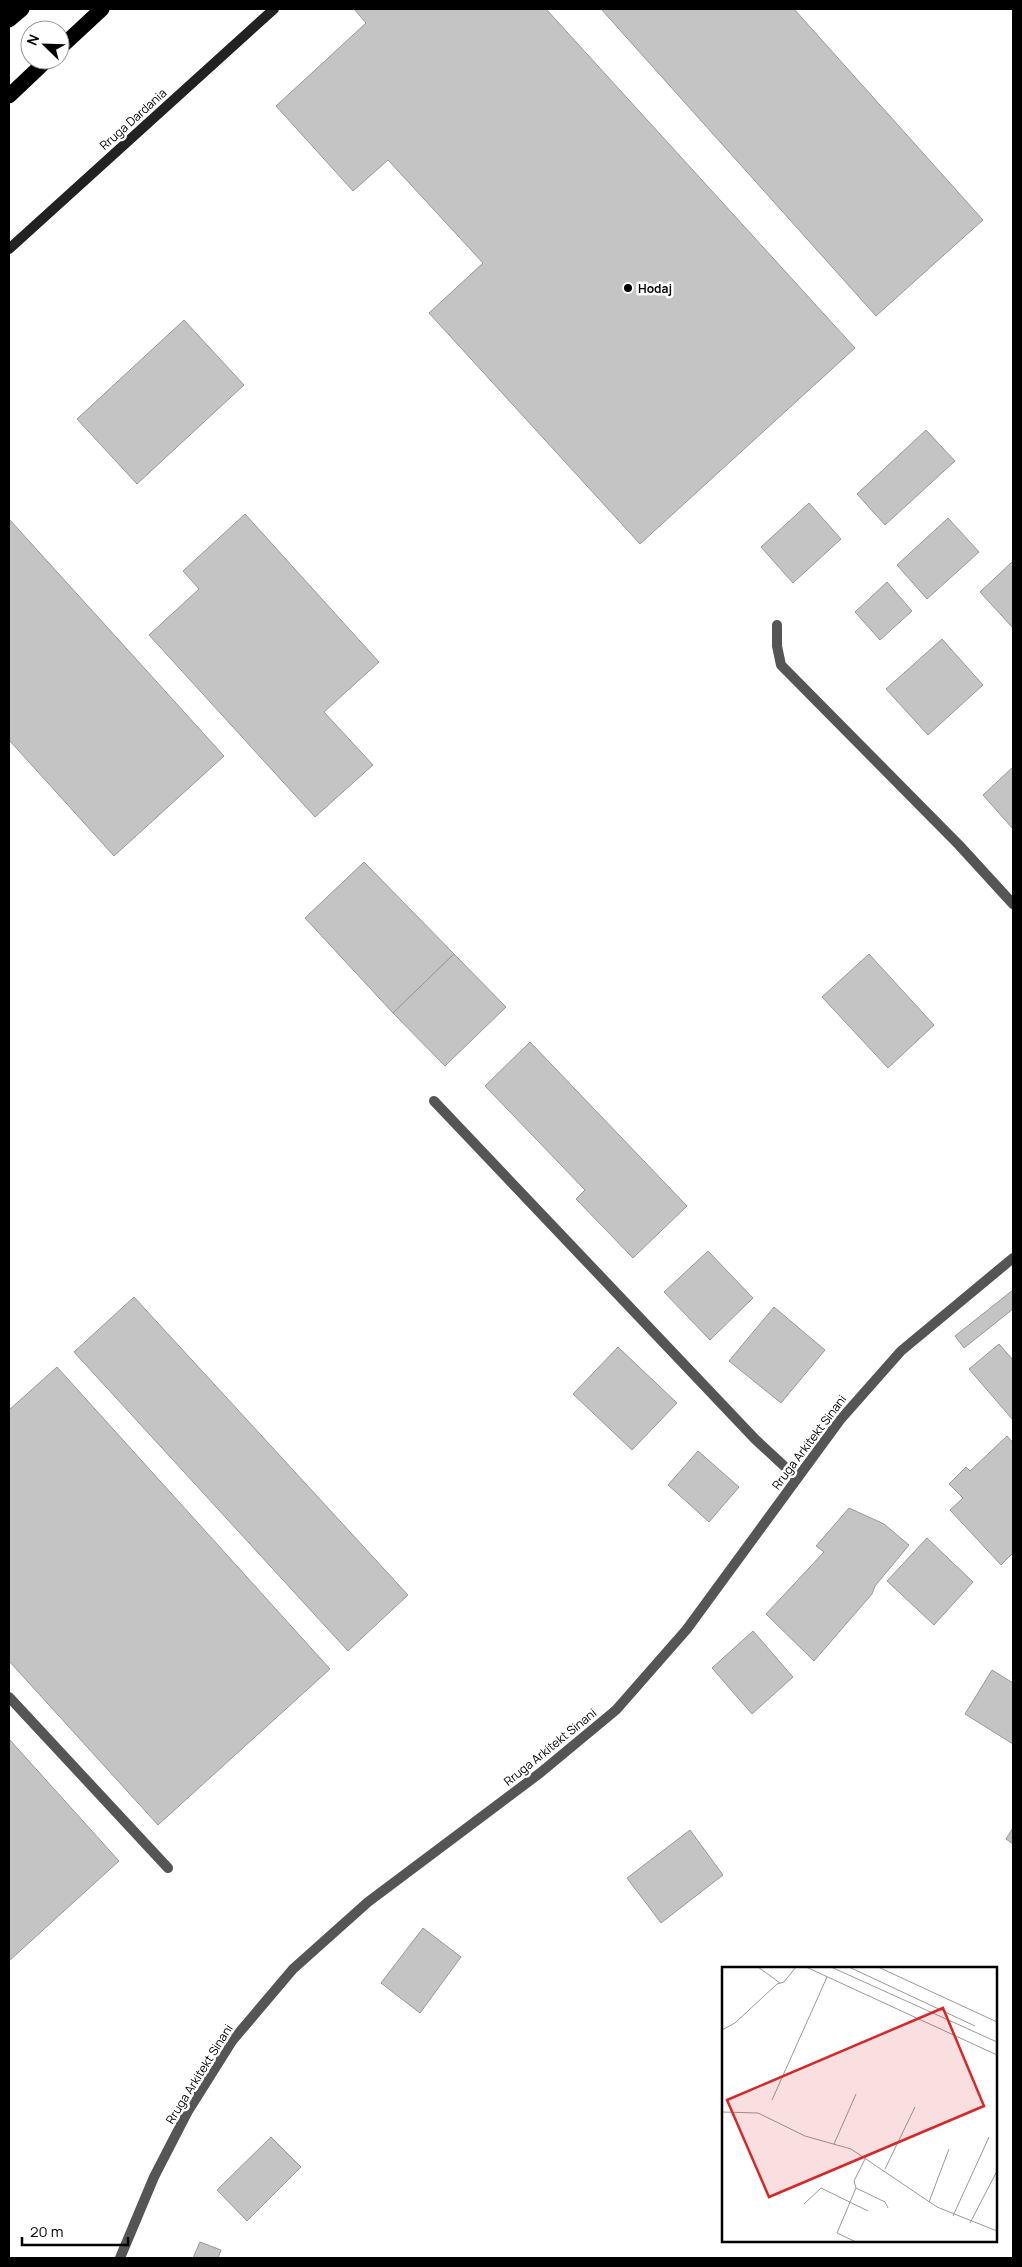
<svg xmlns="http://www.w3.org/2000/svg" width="1022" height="2267" viewBox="0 0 1022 2267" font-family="Manrope,sans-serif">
	<rect width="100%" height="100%" fill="#fff"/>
	<g fill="#c4c4c4" stroke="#999">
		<polygon points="354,9 546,9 855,348 640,544 429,313 483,263 388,160 353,191 276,106 366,23"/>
		<polygon points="601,9 794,9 983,220 876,316"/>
		<polygon points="184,320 244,385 137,484 77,419"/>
		<polygon points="926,430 955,461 885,525 857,494"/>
		<polygon points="809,503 841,539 793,583 761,547"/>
		<polygon points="245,514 379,662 324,712 373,765 315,817 149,635 199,589 183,571"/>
		<polygon points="948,518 979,552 927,599 897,565"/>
		<polygon points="9,519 224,756 114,856 9,740"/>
		<polygon points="1013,561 1013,628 980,592"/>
		<polygon points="887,582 912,611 880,640 855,612"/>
		<polygon points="942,639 983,685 928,735 886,689"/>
		<polygon points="1013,767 1013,829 983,795"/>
		<polygon points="364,862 454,954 393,1013 305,918"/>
		<polygon points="454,954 506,1007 445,1066 393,1013"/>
		<polygon points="869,954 934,1025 888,1068 822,997"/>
		<polygon points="530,1042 687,1206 633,1258 576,1199 585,1190 485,1086"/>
		<polygon points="708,1251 753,1298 710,1340 664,1292"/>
		<polygon points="1013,1290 1013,1309 964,1348 955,1336"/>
		<polygon points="134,1297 408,1595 348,1651 74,1352"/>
		<polygon points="774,1307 825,1350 781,1403 729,1361"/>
		<polygon points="999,1344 1013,1360 1013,1420 969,1369"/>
		<polygon points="618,1347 677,1403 632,1450 573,1394"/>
		<polygon points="57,1367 330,1669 158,1825 9,1661 9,1410"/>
		<polygon points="1007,1436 1013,1443 1013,1553 1001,1565 950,1510 963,1498 949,1484 966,1467 970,1471"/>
		<polygon points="698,1451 739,1487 709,1522 668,1485"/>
		<polygon points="849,1508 884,1524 909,1545 875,1586 872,1594 814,1661 766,1614 824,1552 816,1546"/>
		<polygon points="927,1538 973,1582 934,1625 887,1581"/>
		<polygon points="753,1631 793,1677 752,1714 712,1668"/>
		<polygon points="992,1670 1013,1683 1013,1744 965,1714"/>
		<polygon points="9,1739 119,1861 9,1961"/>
		<polygon points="1013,1828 1013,1844 1006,1839"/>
		<polygon points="690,1830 723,1875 661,1923 627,1878"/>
		<polygon points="423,1928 461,1957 420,2013 381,1983"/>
		<polygon points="271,2137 301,2167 247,2221 217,2190"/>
		<polygon points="200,2242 221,2250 218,2258 193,2258"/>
	</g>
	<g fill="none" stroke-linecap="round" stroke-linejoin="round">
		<polyline stroke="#555" stroke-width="10" points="9,1697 168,1868"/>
		<g stroke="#555" stroke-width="10">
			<polyline points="777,625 777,646 781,665 959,845 1013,904"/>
			<polyline points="434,1101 755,1439 797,1478"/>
			<polyline points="120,2258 154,2177 188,2111 232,2041 293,1969 368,1902 540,1773 616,1710 687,1629 840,1420 901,1351 1013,1258"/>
		</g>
		<polyline stroke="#222" stroke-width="10" points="9,249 274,9"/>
		<g stroke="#000" stroke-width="15">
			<polyline points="9,20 22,9"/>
			<polyline points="60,48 102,9"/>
			<polyline points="9,96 47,60"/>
		</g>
	</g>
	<circle fill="#000" stroke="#fff" stroke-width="2" cx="628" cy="288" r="5"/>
	<g text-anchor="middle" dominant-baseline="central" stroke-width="5" stroke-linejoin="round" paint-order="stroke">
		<g font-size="12" fill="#000" stroke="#fff">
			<text transform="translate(133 119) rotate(-42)">Rruga Dardania</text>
			<text transform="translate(809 1442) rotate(-53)">Rruga Arkitekt Sinani</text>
			<text transform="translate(550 1747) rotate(-39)">Rruga Arkitekt Sinani</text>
			<text transform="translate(199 2074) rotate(-58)">Rruga Arkitekt Sinani</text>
		</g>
		<g font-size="12" font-weight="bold" fill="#000" stroke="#fff" text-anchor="start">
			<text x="638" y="288">Hodaj</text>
		</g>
	</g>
	<g transform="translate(722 1967)">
		<rect width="275" height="275" fill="#fff"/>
		<path fill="none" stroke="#999" stroke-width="1" d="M36,0L58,16M84,0L275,88M109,0L275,75M127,0L253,59M156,0L275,55M0,63L13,56L55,17L62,15L74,0M50,133L105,10M0,145L36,146L83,169L129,182L215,240L275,264M112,177L134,127M163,202L193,140M134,221L163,235L166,241M207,235L227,182M82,237L99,221L146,244M231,249L267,170M248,256L275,204M134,275L115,266L134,221L132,214L144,190"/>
		<path fill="#d62828" fill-opacity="0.15" stroke="#d62828" stroke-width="2.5" d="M221,41L262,139L47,230L5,133Z"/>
		<rect width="275" height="275" fill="none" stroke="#000" stroke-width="2.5"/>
	</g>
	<rect width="1022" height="2267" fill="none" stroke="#000000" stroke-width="20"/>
	<g transform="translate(45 45) rotate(293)"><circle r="24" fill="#ffffff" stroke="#999999"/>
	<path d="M0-4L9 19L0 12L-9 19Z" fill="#000000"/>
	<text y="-8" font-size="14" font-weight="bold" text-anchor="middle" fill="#000000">N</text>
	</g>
	<path d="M22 2237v8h106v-8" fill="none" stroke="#000000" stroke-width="2.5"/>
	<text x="30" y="2237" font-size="15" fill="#000000" stroke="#ffffff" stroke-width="4" paint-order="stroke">20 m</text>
</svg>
